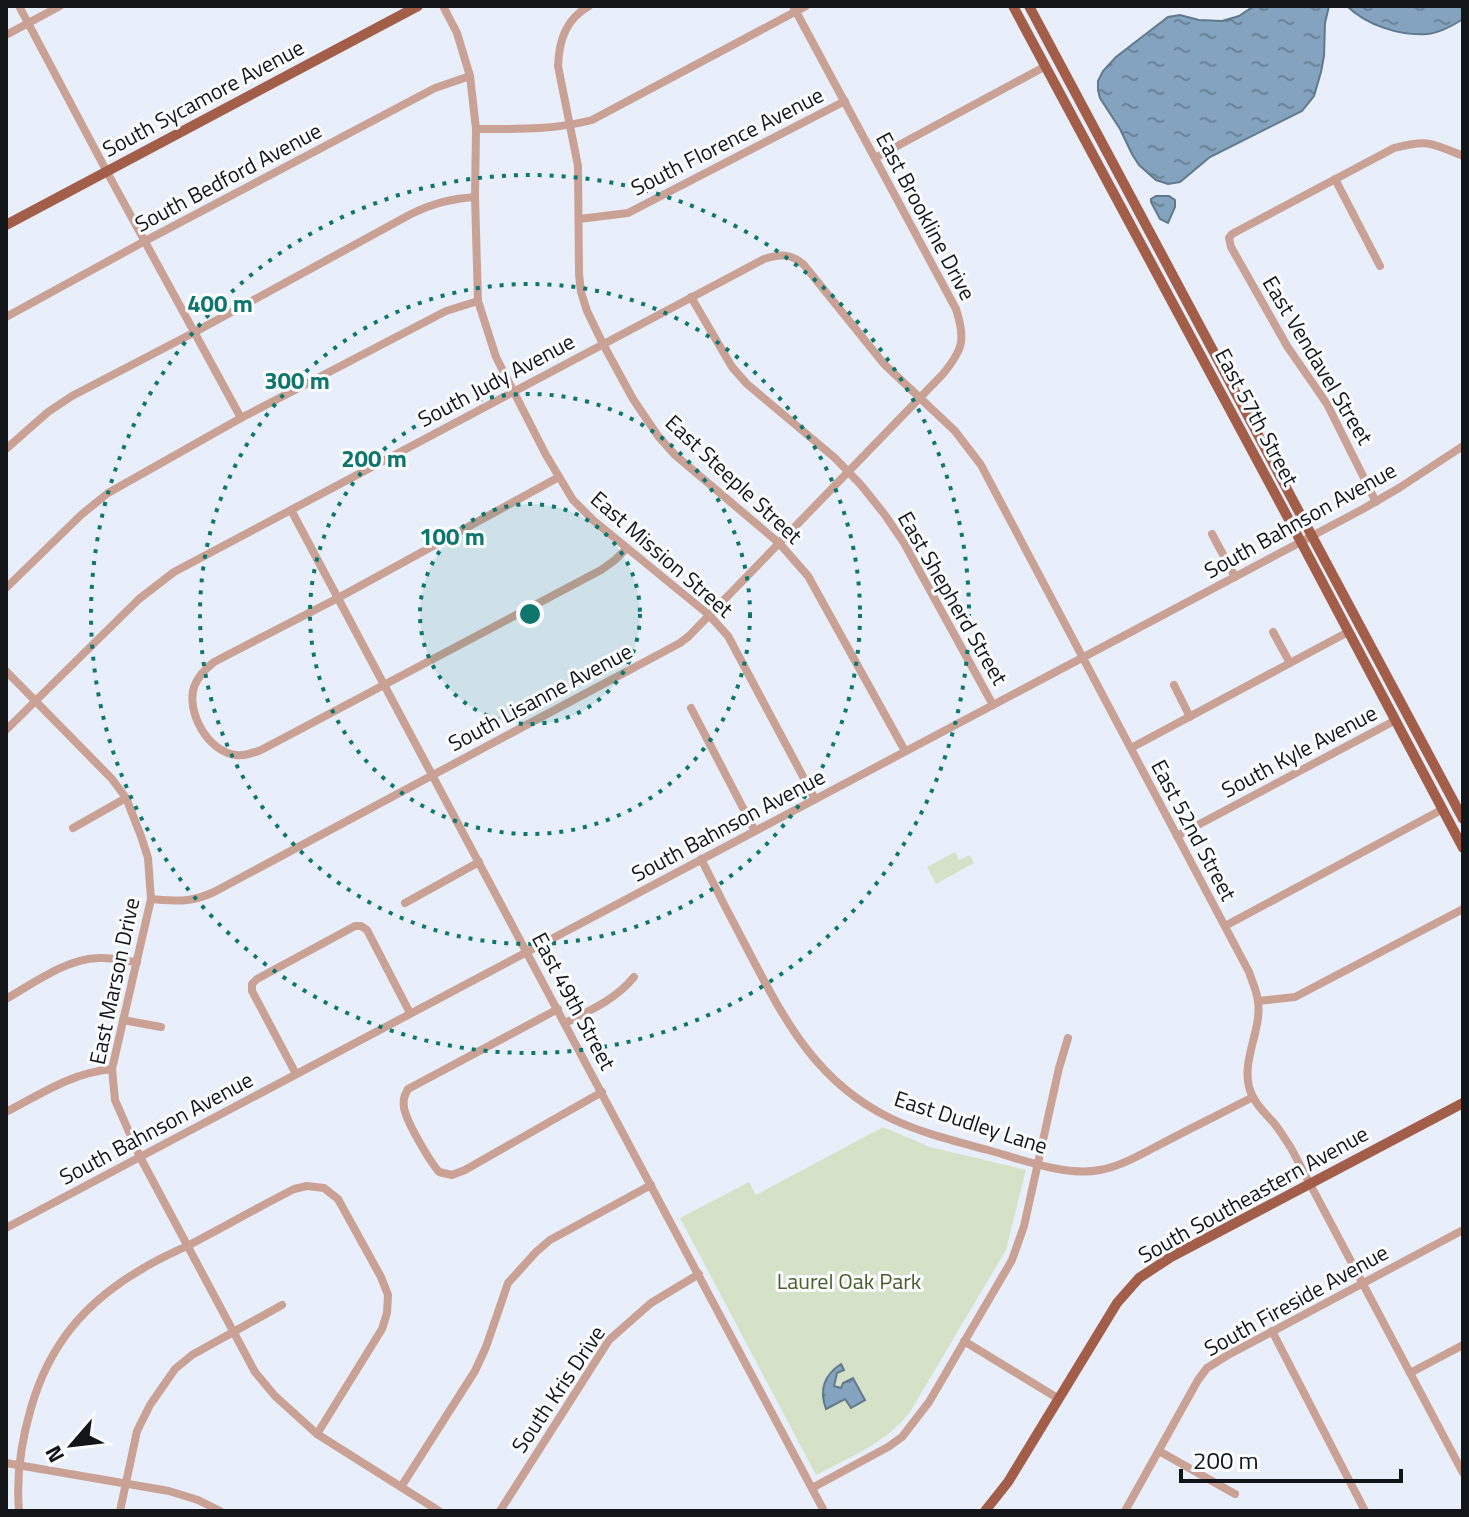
<svg xmlns="http://www.w3.org/2000/svg" width="1469" height="1517" viewBox="0 0 1469 1517" font-family="'Titillium Web',sans-serif">
	<defs>
		<pattern id="water-ripples" width="26" height="14" patternUnits="userSpaceOnUse" patternTransform="scale(2)"><rect width="26" height="14" fill="#83a3be"/><path d="M2 4q2-2 4 0t4 0M15 11q2-2 4 0t4 0" fill="none" stroke="#6a849a"/></pattern>
	</defs>
	<rect width="100%" height="100%" fill="#e9effa"/>
	<g fill="#d6e2c7">
		<polygon points="955,852 959,860 970,855 974,863 936,884 927,867"/>
		<path d="M883,1127L930,1147L1026,1170L1006,1250L910,1412C886,1443 850,1457 816,1475L680,1218L749,1182L756,1195Z"/>
	</g>
	<g fill="url(#water-ripples)" stroke="#61798c" stroke-width="2">
		<polygon points="1254,6 1329,6 1325,23 1324,56 1321,72 1314,96 1302,111 1210,157 1180,182 1168,184 1156,180 1139,165 1132,154 1120,129 1100,98 1098,90 1098,81 1103,71 1116,57 1168,17 1180,15 1199,20 1222,21 1239,16"/>
		<path d="M1347,6H1463V19C1452,26 1440,33 1427,34C1400,36 1366,25 1347,6Z"/>
		<polygon points="1156,196 1169,196 1175,200 1175,207 1168,223 1160,219 1151,202 1151,199"/>
		<path d="M841,1364L844,1370L837,1373L834,1386L841,1388L843,1383L853,1378L865,1400L851,1408L845,1399L826,1409C819,1390 824,1375 841,1364Z"/>
	</g>
	<g fill="none" stroke-linecap="round" stroke-linejoin="round">
		<g stroke="#c9a195" stroke-width="8">
			<polyline points="19,6 107,172 241,418"/>
			<polyline points="443,6 457,33 470,76 476,129 475,197 478,301 496,357 546,455 573,500 593,520 709,615 728,636 815,799"/>
			<path d="M589,6C566,19 559,40 558,66L578,166L579,274L581,292L587,311L603,344L633,399L658,436L675,455L779,543L808,576L905,751"/>
			<polyline points="6,35 60,6"/>
			<path d="M476,129C516,129 554,130 592,120L806,6"/>
			<polyline points="875,158 1046,66"/>
			<polyline points="1335,179 1380,266"/>
			<polyline points="579,219 628,213 845,101"/>
			<polyline points="691,297 732,367 747,384 835,458 861,485 885,515 904,543 993,705"/>
			<polyline points="6,317 145,241 435,88 470,76"/>
			<path d="M6,449L48,412L72,396L195,332L411,214C434,203 450,199 475,197"/>
			<path d="M559,477L338,598L214,662C205,669 198,676 194,687C186,712 208,752 236,755C245,756 253,753 261,750L601,570L615,560L627,548"/>
			<path d="M1376,502L1327,404L1287,346L1231,247L1229,238L1232,234L1394,148C1428,139 1432,143 1463,156"/>
			<polyline points="291,510 824,1511"/>
			<polyline points="1212,534 1235,577"/>
			<polyline points="6,588 81,515 108,493 241,418 446,311 478,301"/>
			<polyline points="1273,632 1290,663"/>
			<polyline points="6,671 112,779 126,798 141,836 148,858 151,899 112,1069 115,1100 140,1157 255,1372 275,1396 317,1434 439,1511"/>
			<polyline points="1174,685 1190,717"/>
			<polyline points="691,708 755,831"/>
			<path d="M6,730L139,599L174,572L764,259C780,254 791,253 804,265L884,364L955,431L981,465L1249,972C1252,981 1257,992 1258,1001C1262,1030 1242,1058 1249,1087C1253,1102 1263,1111 1273,1122C1280,1130 1285,1139 1291,1148L1463,1473"/>
			<polyline points="1131,748 1348,632"/>
			<polyline points="73,828 126,798"/>
			<polyline points="1177,836 1396,720"/>
			<path d="M701,859C717,891 734,924 751,956C786,1023 818,1083 890,1118C921,1133 955,1141 988,1150C1020,1159 1067,1177 1100,1170C1122,1166 1141,1154 1161,1144C1191,1128 1222,1113 1253,1097"/>
			<path d="M151,899C177,901 190,903 214,892L680,643L689,636L942,375C963,350 966,340 956,309L793,6"/>
			<polyline points="405,903 479,862"/>
			<polyline points="1225,926 1443,809"/>
			<path d="M6,999C34,983 65,959 99,958C111,957 125,961 137,962"/>
			<polyline points="1258,1001 1295,997 1463,909"/>
			<path d="M558,1009L408,1089C404,1096 403,1100 404,1108C407,1123 429,1160 439,1172L452,1175L465,1170L602,1092"/>
			<polyline points="123,1020 161,1027"/>
			<path d="M565,1023C591,1010 616,999 634,977"/>
			<polyline points="296,1074 252,991 252,984 257,979 355,926 361,926 367,930 410,1013"/>
			<path d="M6,1112C41,1094 71,1073 112,1069"/>
			<polyline points="6,1228 1363,509 1399,488 1463,446"/>
			<polyline points="1272,1331 1365,1511"/>
			<polyline points="964,1341 1059,1399"/>
			<polyline points="1410,1373 1463,1345"/>
			<polyline points="1159,1451 1235,1494"/>
			<polyline points="6,1463 169,1491 198,1500 220,1511"/>
			<polyline points="401,1487 475,1371 486,1347 508,1283 536,1252 550,1240 651,1185"/>
			<polyline points="812,1488 888,1447 902,1437 929,1402 1012,1260 1024,1226 1059,1068 1068,1038"/>
			<path d="M19,1511C16,1476 21,1442 31,1408C49,1345 85,1302 142,1269C158,1259 175,1252 191,1244C225,1226 259,1207 294,1189L307,1186L324,1188L338,1199L381,1277L388,1295L387,1313L382,1329L317,1434"/>
			<polyline points="120,1511 137,1431 150,1405 175,1369 192,1355 282,1305"/>
			<polyline points="500,1511 609,1340 651,1303 699,1274"/>
			<polyline points="1125,1511 1198,1380 1207,1368 1228,1355 1463,1230"/>
		</g>
		<g stroke="#a35e4a" stroke-width="10">
			<polyline points="1013,6 1301,542 1463,848"/>
			<polyline points="1029,6 1463,819"/>
			<polyline points="6,225 418,6"/>
			<polyline points="985,1511 1008,1482 1117,1303 1139,1278 1171,1257 1463,1103"/>
		</g>
	</g>
	<circle cx="530" cy="614" r="110" fill="#0f766e" fill-opacity=".12"/>
	<g fill="none" stroke="#0f766e" stroke-width="4" stroke-dasharray="4 8">
		<circle cx="530" cy="614" r="110"/>
		<circle cx="530" cy="614" r="220"/>
		<circle cx="530" cy="614" r="330"/>
		<circle cx="530" cy="614" r="439"/>
	</g>
	<g text-anchor="middle" dominant-baseline="central" stroke-width="6" stroke-linejoin="round" paint-order="stroke">
		<g font-size="22" fill="#131619" stroke="#fbfcfe">
			<text transform="translate(203 98) rotate(-28)">South Sycamore Avenue</text>
			<text transform="translate(727 141) rotate(-27)">South Florence Avenue</text>
			<text transform="translate(228 177) rotate(-28)">South Bedford Avenue</text>
			<text transform="translate(926 216) rotate(62)">East Brookline Drive</text>
			<text transform="translate(1318 360) rotate(59)">East Vendavel Street</text>
			<text transform="translate(496 380) rotate(-28)">South Judy Avenue</text>
			<text transform="translate(1257 417) rotate(62)">East 57th Street</text>
			<text transform="translate(734 479) rotate(43)">East Steeple Street</text>
			<text transform="translate(1300 520) rotate(-29)">South Bahnson Avenue</text>
			<text transform="translate(662 554) rotate(41)">East Mission Street</text>
			<text transform="translate(953 598) rotate(60)">East Shepherd Street</text>
			<text transform="translate(540 697) rotate(-28)">South Lisanne Avenue</text>
			<text transform="translate(1299 751) rotate(-28)">South Kyle Avenue</text>
			<text transform="translate(728 825) rotate(-28)">South Bahnson Avenue</text>
			<text transform="translate(1194 830) rotate(62)">East 52nd Street</text>
			<text transform="translate(114 981) rotate(-78)">East Marson Drive</text>
			<text transform="translate(574 1001) rotate(62)">East 49th Street</text>
			<text transform="translate(971 1122) rotate(18)">East Dudley Lane</text>
			<text transform="translate(156 1128) rotate(-28)">South Bahnson Avenue</text>
			<text transform="translate(1253 1194) rotate(-29)">South Southeastern Avenue</text>
			<text transform="translate(1296 1300) rotate(-29)">South Fireside Avenue</text>
			<text transform="translate(558 1389) rotate(-56)">South Kris Drive</text>
		</g>
		<g font-size="22" fill="#495e29" stroke="#fbfcfe">
			<text x="849" y="1281">Laurel Oak Park</text>
		</g>
	</g>
	<circle cx="530" cy="614" r="12" fill="#0f766e" stroke="#fbfcfe" stroke-width="4"/>
	<g font-size="24" text-anchor="middle" font-weight="bold" fill="#0f766e" stroke="#fbfcfe" stroke-width="6" stroke-linejoin="round" paint-order="stroke">
		<text x="220" y="312">400 m</text>
		<text x="297" y="389">300 m</text>
		<text x="374" y="467">200 m</text>
		<text x="452" y="545">100 m</text>
	</g>
	<rect width="1469" height="1517" fill="none" stroke="#131619" stroke-width="16"/>
	<g transform="translate(72 1445) rotate(242)" stroke="#fbfcfe" stroke-width="6" paint-order="stroke">
	<path d="M0-6L14 30L0 20L-14 30Z" fill="#131619"/>
	<text y="-12" font-size="22" font-weight="bold" text-anchor="middle" fill="#131619">N</text>
	</g>
	<path d="M1181 1469v12h220v-12" fill="none" stroke="#131619" stroke-width="4"/>
	<text x="1193" y="1469" font-size="24" fill="#131619" stroke="#fbfcfe" stroke-width="6" paint-order="stroke">200 m</text>
</svg>
